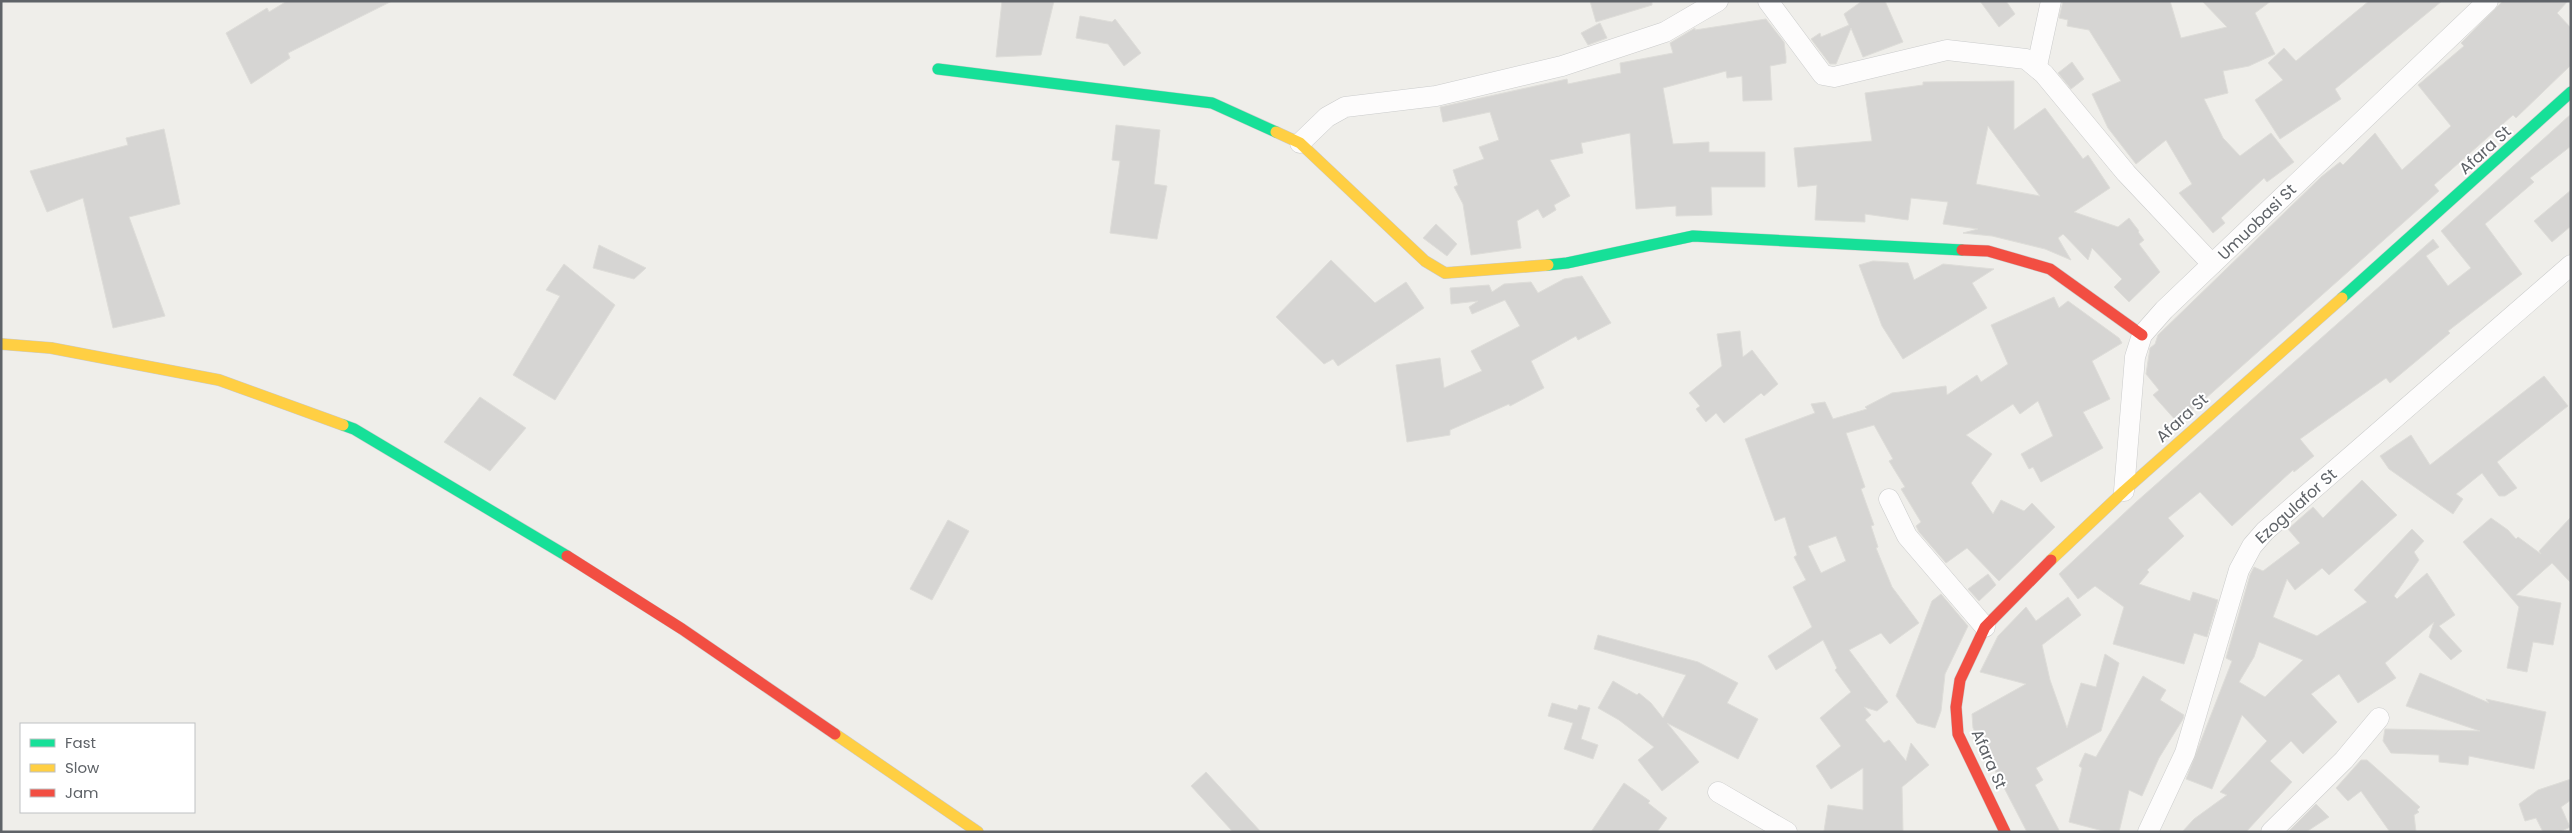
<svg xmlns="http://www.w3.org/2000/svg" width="2572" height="833" viewBox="0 0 2572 833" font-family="Poppins,sans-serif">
	<rect width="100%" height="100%" fill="#efeeea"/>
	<g fill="#d6d5d3" stroke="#deddd9" fill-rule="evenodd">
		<polygon points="287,1 392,1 288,53 290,58 251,84 226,33 267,8 269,12"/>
		<polygon points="1002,1 1054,1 1041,55 996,57"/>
		<polygon points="1590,1 1652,1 1652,5 1596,22"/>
		<polygon points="1862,1 1885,1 1903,42 1863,57 1851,28 1836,64 1830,64 1811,39 1820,33 1821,37 1849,25 1844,14"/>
		<polygon points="1980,1 2006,1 2015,14 1999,27"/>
		<polygon points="2063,1 2170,1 2181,38 2227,27 2202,1 2271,1 2255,13 2275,54 2249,66 2223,71 2228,93 2204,99 2223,138 2240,156 2271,133 2294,162 2267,182 2264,178 2221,218 2225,223 2213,233 2179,193 2192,184 2166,140 2136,164 2108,128 2092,94 2121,81 2089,30 2067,26 2068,20 2059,18"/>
		<polygon points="2369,1 2442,1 2335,89 2341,99 2280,139 2255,100 2283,80 2268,63 2284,48 2296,61"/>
		<polygon points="2503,1 2568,1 2557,13 2571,28 2571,65 2516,118 2513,115 2434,185 2439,191 2178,423 2153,395 2159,390 2146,374 2150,348 2155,344 2158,335 2321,177 2340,162 2343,165 2375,133 2402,170 2451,126 2418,85 2464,46 2461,43"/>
		<polygon points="1080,16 1112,22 1115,19 1141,53 1124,66 1108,44 1076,38"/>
		<polygon points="1766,19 1784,42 1786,57 1786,63 1770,66 1772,100 1743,101 1742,76 1727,78 1726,71 1663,88 1673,144 1709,142 1709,152 1765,152 1765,187 1711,187 1712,215 1676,216 1676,206 1636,209 1630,133 1581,143 1583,153 1550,160 1570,196 1554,205 1556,210 1543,218 1538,209 1517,221 1521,248 1471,255 1463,204 1454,187 1458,185 1453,170 1484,159 1479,147 1499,140 1490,112 1443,122 1440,107 1567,79 1568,84 1621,73 1620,63 1673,53 1670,43 1695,28 1695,30"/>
		<polygon points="1600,23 1607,38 1588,45 1581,33"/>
		<polygon points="2072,62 2084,79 2071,89 2058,73"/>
		<path d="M2014,81V130L2045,108L2083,159L2088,155L2110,188L2074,212L2118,227L2129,218L2139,231L2138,232L2144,240L2139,244L2160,272L2129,302L2114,287L2122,279L2092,248L2088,260L2063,234L2058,238L2071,260L2045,249L1992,236L1963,233L1978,229L1943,224L1948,202L1911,198L1908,220L1865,214V222L1815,220L1817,185L1798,187L1794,148L1872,141L1865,93L1923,85V82ZM1988,126L1999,141L2040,196L1976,184Z"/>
		<polygon points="2571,114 2571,146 2530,178 2534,182 2485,224 2522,274 2448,331 2450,333 2390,383 2386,378 2300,439 2314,456 2294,472 2293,470 2232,526 2200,492 2168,518 2184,536 2147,570 2149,572 2139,584 2190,601 2193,592 2218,600 2207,637 2194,633 2184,664 2113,644 2124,607 2095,586 2078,599 2059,574 2135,503 2433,239 2439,247 2426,256 2448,286 2471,268 2441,231"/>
		<polygon points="1116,125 1160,130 1154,184 1167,186 1157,239 1110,233 1120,161 1112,160"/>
		<polygon points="164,129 180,204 129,217 165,316 113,328 83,198 47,212 30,171 128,145 126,138"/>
		<polygon points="2571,190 2571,226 2552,242 2534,221"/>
		<polygon points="1436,224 1457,244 1447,256 1423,238"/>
		<polygon points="599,245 646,268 634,279 593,268"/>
		<polygon points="1331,260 1375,303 1406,282 1424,308 1338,366 1333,359 1324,364 1276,317"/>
		<polygon points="1873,261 1908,263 1914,280 1943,264 1994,269 1972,283 1987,308 1903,359 1882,326 1859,265"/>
		<polygon points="564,264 615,305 555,400 513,375 560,296 546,290"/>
		<polygon points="1582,276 1611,323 1578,340 1576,336 1531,361 1544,388 1510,406 1509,404 1450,430 1450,435 1407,442 1396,365 1440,358 1444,388 1482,371 1471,351 1520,326 1505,300 1472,314 1469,307 1478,301 1451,304 1450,288 1489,285 1492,292 1504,284 1531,282 1538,293 1564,279"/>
		<path d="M2054,297L2059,308L2068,301L2119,338L2122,343L2092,361L2110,399L2083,412L2103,448L2041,482L2033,467L2029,469L2021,454L2053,436L2038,401L2020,414L2013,404L1966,435L1992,454L1971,483L1993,514L2001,500L2024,511L2032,503L2055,527L1999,581L1967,548L1946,563L1919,532L1916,526L1921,522L1901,489L1905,487L1889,461L1893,459L1874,425L1846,433L1865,487L1861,489L1874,525L1871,526L1878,547L1876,548L1892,587L1919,623L1890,644L1881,633L1849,650L1888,702L1877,711L1864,707L1871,715L1865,720L1884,743L1889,740L1906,761L1911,743L1929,765L1902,787L1903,832L1824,831L1828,805L1863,810V768L1831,789L1816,766L1841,746L1820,718L1851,692L1835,670L1837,668L1823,640L1776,670L1768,656L1812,627L1793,587L1806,580L1794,557L1797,555L1785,517L1775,521L1745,439L1815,413L1811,404L1825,402L1833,419L1867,409L1865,407L1892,393L1946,386L1947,395L1977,375L1981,382L2008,364L1991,325ZM1836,536L1846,561L1821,573L1808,546Z"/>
		<polygon points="1740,331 1743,357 1752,350 1778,384 1764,396 1761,393 1724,423 1716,413 1706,422 1696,409 1700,406 1689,393 1722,366 1717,334"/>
		<polygon points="2544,376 2568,406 2497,462 2517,488 2505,496 2499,496 2482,473 2456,494 2463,499 2453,514 2389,469 2380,456 2411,435 2430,465"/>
		<polygon points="480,397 526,428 490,471 444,442"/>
		<path d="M2362,480L2397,515L2329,575L2322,568L2295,590L2287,579L2273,617L2317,636L2367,602L2354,590L2412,529L2424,541L2414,552L2419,560L2394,596L2397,599L2427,573L2455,615L2439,626L2462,651L2451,660L2429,637L2434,622L2385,663L2396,678L2358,703L2339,674L2311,694L2337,722L2303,754L2291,741L2270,761L2292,782L2246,832H2182L2194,819L2227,795L2220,792L2267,741L2242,715L2212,789L2186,779L2232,661L2226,658L2250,575L2254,567L2263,571L2300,543L2288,529L2313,507L2323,518ZM2259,642L2303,660L2265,697L2239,682L2254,657Z"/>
		<polygon points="2571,517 2571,583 2552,563 2516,595 2561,603 2553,645 2533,642 2527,672 2507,668 2519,607 2463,542 2491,518 2508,530 2516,539 2518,537 2541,554 2539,551"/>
		<polygon points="948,520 969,531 932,600 910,589"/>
		<polygon points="1988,574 1996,585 1979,601 1968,589"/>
		<polygon points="1941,594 1968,626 1945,674 1941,711 1935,728 1917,723 1896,696 1932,601"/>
		<polygon points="2068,597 2081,615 2042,645 2050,680 2067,728 2081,683 2096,687 2105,654 2119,663 2101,731 2036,768 2043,780 2035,785 2060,832 2027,832 1973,728 1972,714 2026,684 1980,672 1998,636 2026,607 2036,621"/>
		<polygon points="1598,635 1698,662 1738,683 1727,703 1758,719 1738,759 1667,723 1699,762 1662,791 1638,760 1654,747 1619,720 1598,708 1613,681 1637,695 1639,693 1651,703 1663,718 1686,675 1594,649"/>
		<polygon points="2420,673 2489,703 2486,699 2546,712 2534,769 2469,756 2468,765 2439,762 2439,755 2391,753 2383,741 2385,729 2480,731 2406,706"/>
		<polygon points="2143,676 2166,690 2160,700 2184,715 2183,719 2159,758 2142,796 2129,790 2119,832 2107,832 2069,822 2082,768 2079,766 2085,753 2096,757"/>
		<polygon points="1552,703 1577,710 1579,705 1590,708 1581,739 1598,745 1593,759 1564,749 1573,723 1548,716"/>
		<polygon points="2361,760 2367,760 2420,807 2417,810 2419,812 2414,815 2416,832 2390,832 2361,791 2348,801 2336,788"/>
		<polygon points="1206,772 1261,832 1233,832 1191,786"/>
		<polygon points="2571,779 2571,800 2561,807 2570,827 2560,832 2543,832 2536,818 2525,821 2519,804 2538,790"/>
		<polygon points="1624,783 1650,801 1648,803 1667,818 1657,832 1591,832"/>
		<polygon points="2316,804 2329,817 2306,832 2288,832"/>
	</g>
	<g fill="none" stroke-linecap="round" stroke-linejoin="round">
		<g stroke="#cbcccc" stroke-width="21">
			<g id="street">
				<polyline points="1768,1 1823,75 1834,77 1947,50 2026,59 2044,74 2126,173 2212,264"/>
				<polyline points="2037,66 2051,1"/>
				<polyline points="1300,143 1327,117 1345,107 1436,96 1562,66 1665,32 1718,1"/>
				<polyline points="2124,491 2135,357 2142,335 2164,310 2488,1"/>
				<polyline points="1889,499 1907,536 1985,627"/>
				<polyline points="1718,792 1787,832"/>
				<polyline points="2148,832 2185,753 2239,570 2252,546 2265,531 2571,265"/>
				<polyline points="2271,832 2344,760 2379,718"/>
			</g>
		</g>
		<g stroke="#cacacb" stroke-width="12">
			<g id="fast">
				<polyline points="938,69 1212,103 1276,132"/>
				<polyline points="1548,265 1567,263 1693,236 1962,250"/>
				<polyline points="2342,298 2571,92"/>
				<polyline points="343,425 354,429 567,556"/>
			</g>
		</g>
		<g stroke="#cacacb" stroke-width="12">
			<g id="slow">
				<polyline points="1276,132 1300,143 1425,261 1445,273 1548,265"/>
				<polyline points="1,344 51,348 219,380 343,425"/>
				<polyline points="2051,560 2124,491 2342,298"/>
				<polyline points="835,734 978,832"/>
			</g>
		</g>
		<g stroke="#cacacb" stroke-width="12">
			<g id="jam">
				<polyline points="1962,250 1988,251 2050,269 2142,335"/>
				<polyline points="567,556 682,629 835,734"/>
				<polyline points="2005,832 1958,734 1956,707 1960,680 1985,627 2051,560"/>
			</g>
		</g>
		<use href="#street" stroke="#fdfcfc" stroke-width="20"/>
		<use href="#fast" stroke="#16e098" stroke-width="11"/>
		<use href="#slow" stroke="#ffcf43" stroke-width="11"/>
		<use href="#jam" stroke="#f24e42" stroke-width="11"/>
	</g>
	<g text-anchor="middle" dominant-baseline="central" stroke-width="4" stroke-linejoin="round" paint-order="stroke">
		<g font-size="16" fill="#5f6368" stroke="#fff">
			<text transform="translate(2485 150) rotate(-42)">Afara St</text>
			<text transform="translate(2257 222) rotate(-44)">Umuobasi St</text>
			<text transform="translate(2182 418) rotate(-42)">Afara St</text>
			<text transform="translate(2296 506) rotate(-42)">Ezogulafor St</text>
			<text transform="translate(1989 759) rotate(66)">Afara St</text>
		</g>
	</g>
	<rect width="2572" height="833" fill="none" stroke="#5f6368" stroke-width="5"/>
	<rect x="20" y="723" width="175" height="90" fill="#ffffff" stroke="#bfc1c3"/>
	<rect x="30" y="739" width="25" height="8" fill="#16e098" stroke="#bfc1c3"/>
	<text x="65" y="748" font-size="15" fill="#5f6368">Fast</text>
	<rect x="30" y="764" width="25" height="8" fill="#ffcf43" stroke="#bfc1c3"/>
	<text x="65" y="773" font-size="15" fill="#5f6368">Slow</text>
	<rect x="30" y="789" width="25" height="8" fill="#f24e42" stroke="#bfc1c3"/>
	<text x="65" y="798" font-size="15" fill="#5f6368">Jam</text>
</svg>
